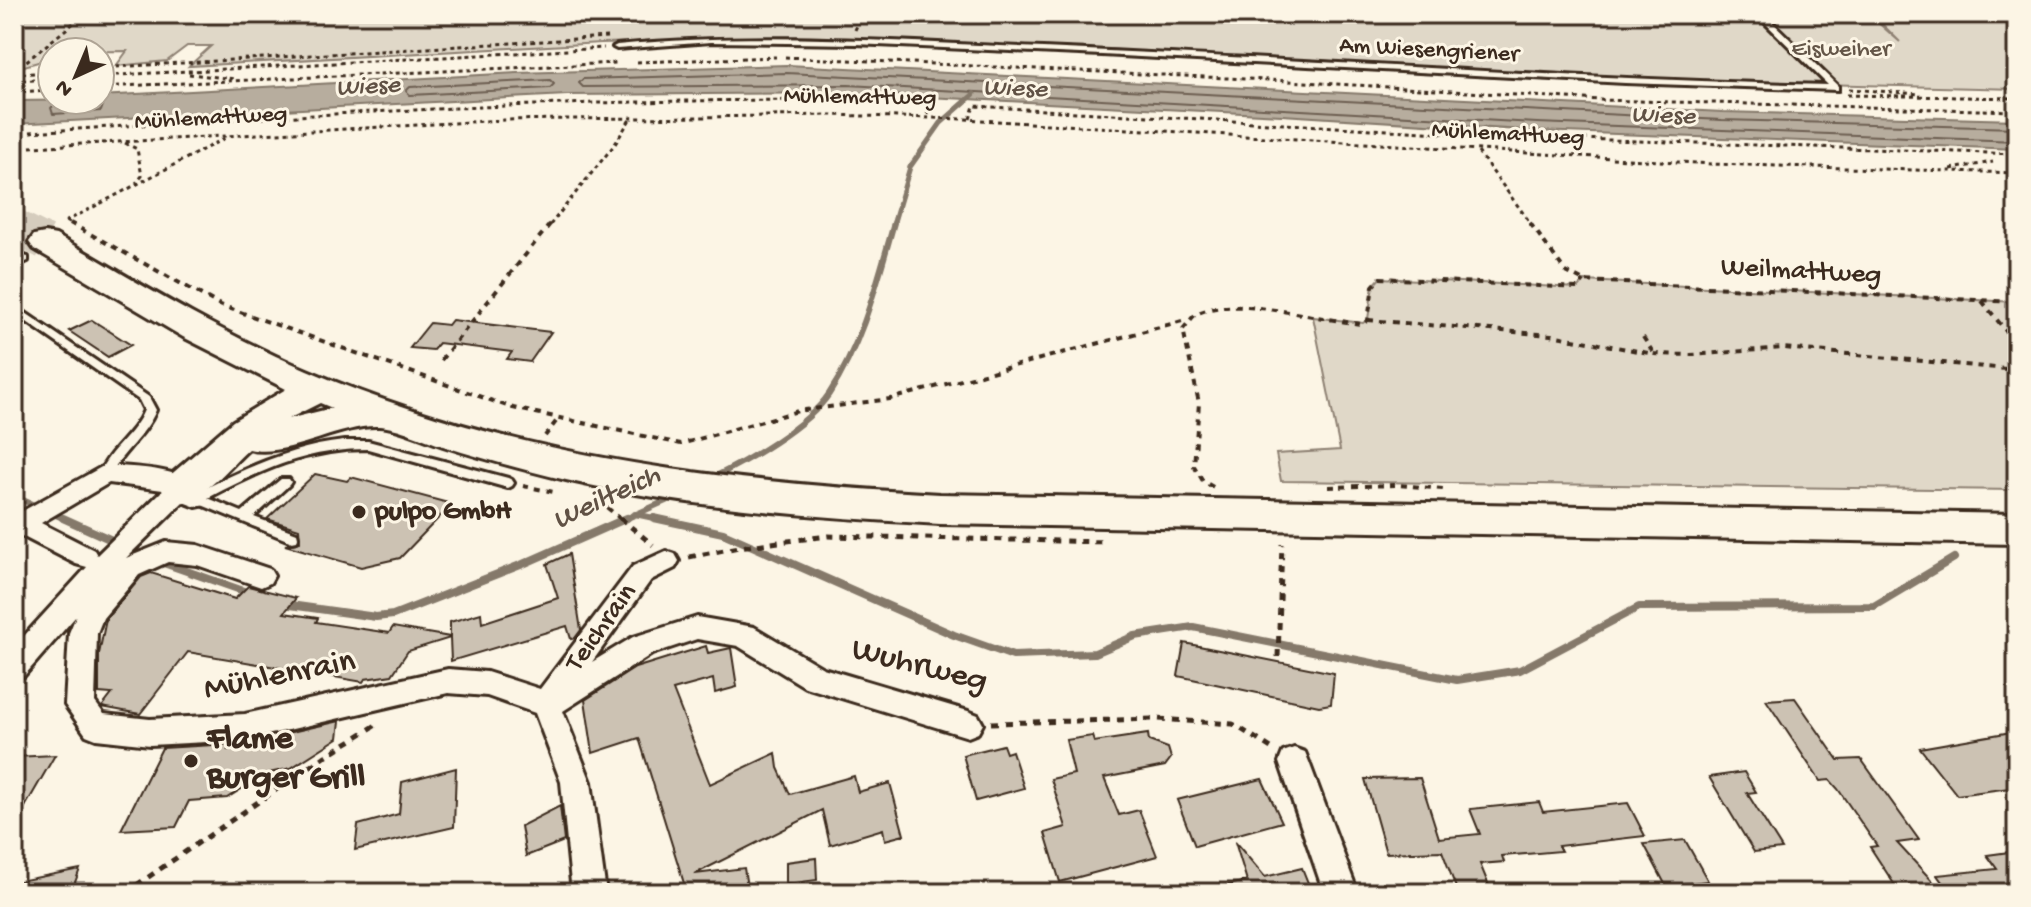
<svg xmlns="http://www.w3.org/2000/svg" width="2031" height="907" viewBox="0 0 2031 907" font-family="'Gochi Hand',sans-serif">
	<rect width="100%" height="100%" fill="#fcf5e5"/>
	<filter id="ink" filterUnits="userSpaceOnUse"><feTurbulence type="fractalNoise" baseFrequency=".0125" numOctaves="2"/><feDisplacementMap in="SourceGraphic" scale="16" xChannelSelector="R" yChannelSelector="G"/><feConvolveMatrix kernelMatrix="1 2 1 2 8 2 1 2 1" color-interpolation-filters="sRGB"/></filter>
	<g filter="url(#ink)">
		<g fill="#e0d8c8" stroke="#8e8173" stroke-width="2">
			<polygon points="14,14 1868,14 1900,42 1872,14 2017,14 2017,89 1703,81 1003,46 765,39 601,43 189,66 211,46 187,46 167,61 116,66 127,51 52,52 52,58 14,69"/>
			<polygon points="1380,278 1578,288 1584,281 2017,302 2017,490 1281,481 1276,454 1340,450 1313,317 1363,323 1368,319 1373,286"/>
		</g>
		<polygon fill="#b7ad9e" stroke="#85796b" stroke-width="2" points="787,65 1723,112 2017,120 2017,149 1537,131 1282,115 847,93 567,95 14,124 14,101 100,100 100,96 517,73"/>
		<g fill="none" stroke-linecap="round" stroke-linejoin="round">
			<g stroke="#6d5e51" stroke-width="2">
				<polygon points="550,80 554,84 550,88 410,95 406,91 410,87"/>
				<polyline points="59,100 51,108 53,114 101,111 103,105 94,100"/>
				<polyline points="2017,128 1722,120 787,73 583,79 579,83 583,87 848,85 1537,123 2017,141"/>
			</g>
			<polyline stroke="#85796b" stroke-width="5" points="893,225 910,167 941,123 974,94"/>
			<g stroke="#85796b" stroke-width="6">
				<path d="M710,479C745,462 807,427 829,394C863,342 877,282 894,223"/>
				<polyline points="14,496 67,520"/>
				<polyline points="635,514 663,520"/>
				<polyline points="623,520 677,496"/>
			</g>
			<g stroke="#85796b" stroke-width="8">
				<polyline points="63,518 147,556"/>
				<polyline points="654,518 723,533 954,635 1013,656 1095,653 1135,636 1193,627 1457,680 1520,670 1639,607 1874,606 1954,558"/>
				<polyline points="158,561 252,594"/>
				<polyline points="283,604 376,617 393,615 523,564 627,518"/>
			</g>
		</g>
		<g fill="#ccc2b3" stroke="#3b2a1e" stroke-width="2">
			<polygon points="92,320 131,345 108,357 69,331"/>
			<polygon points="452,320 551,332 530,362 507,359 512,352 439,343 433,350 410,348 430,323 448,325"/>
			<polygon points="315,474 347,481 351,477 452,504 400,558 361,567 285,545 300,542 299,529 267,519"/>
			<polygon points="569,554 581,630 575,638 571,639 567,626 451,661 450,638 408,651 392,675 365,679 363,682 188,652 140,714 102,707 112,694 99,693 99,654 106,619 141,577 151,573 235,599 248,586 296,598 284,613 318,618 316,622 389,633 393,627 450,637 450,622 481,613 482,623 558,598 547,564"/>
			<polygon points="1184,643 1334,673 1331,704 1319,706 1178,676"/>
			<polygon points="706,646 708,653 731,648 737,687 715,693 713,679 673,690 710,784 776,753 778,768 790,794 854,776 858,792 890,783 904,835 885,840 883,829 830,845 822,810 695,874 744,868 748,893 687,893 639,738 593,753 585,700 635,668"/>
			<polygon points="1795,698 1838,760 1861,759 1919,840 1897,843 1937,886 1898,890 1870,847 1877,846 1838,789 1830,780 1820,781 1766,700"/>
			<polygon points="340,721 338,738 291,768 265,774 227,798 189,801 176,827 121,830 162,748 231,744 228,750 276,748 278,735"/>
			<polygon points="2017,731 2017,787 1957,795 1920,748"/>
			<polygon points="1148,734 1149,741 1168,748 1171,758 1165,766 1104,778 1119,815 1139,810 1157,856 1060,882 1045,833 1066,827 1051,779 1074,774 1066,740 1092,736 1094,742"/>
			<polygon points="1003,745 1006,753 1012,751 1024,788 976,801 963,755"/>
			<polygon points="55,755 14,826 14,757"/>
			<polygon points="456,768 454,827 355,850 358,825 399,814 402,782"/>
			<polygon points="1744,772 1756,792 1747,793 1782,849 1754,852 1709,777"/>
			<polygon points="1420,778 1439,838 1480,834 1470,809 1539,802 1543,812 1628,803 1645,836 1558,846 1561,851 1502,856 1504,862 1480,864 1492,893 1458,893 1442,851 1386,853 1365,779"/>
			<polygon points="1262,779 1282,822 1195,846 1177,800"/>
			<polygon points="560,806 564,841 526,856 521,826"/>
			<polygon points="1685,840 1708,881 1666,886 1644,844"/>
			<polygon points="1235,842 1265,877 1302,868 1312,893 1229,893 1228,885 1247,881"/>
			<polygon points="2017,851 2017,893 1950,893 1937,875 1997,869 1987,855"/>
			<polygon points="816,858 817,880 786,884 786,862"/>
			<polygon points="80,869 71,893 14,893 14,882"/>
		</g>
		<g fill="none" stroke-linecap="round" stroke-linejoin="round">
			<polyline stroke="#d5ccbd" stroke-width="35" stroke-dasharray="35 17" stroke-linecap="butt" points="14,226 45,242"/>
			<g stroke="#3b2a1e" stroke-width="6">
				<g id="service">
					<path d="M1756,14H1764L1838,86V90L1625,83L1102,55L855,44L711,42L617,49L613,47L617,45C759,31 901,42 1043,48C1305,59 1566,79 1828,85Z"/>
					<polygon points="24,256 28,257 28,261 14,267 14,260"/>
					<path d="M14,305L149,397L156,410C145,437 122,451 109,477L105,478L99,474C109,449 134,435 144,410L139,400L14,313Z"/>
					<path d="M344,441H368L508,478L512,480L514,483L512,486L508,488L368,449C306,449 262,470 208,498L242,512L281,479H289L291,482L289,485L254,517L297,533L298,537L297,541L292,542L192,501L190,498L192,495C241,470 289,447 344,441Z"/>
				</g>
			</g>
			<g stroke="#3b2a1e" stroke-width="6">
				<g id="minor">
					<path d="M105,465C137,468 190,466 208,498L205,505L196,507L183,502L126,558L166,542L198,545L270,569L274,576L270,583L261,587L197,565L168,562L139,575L103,618L97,633L95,702L104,714L150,719L245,714L448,669L487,672L540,689L633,566L666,551L675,554L679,561L675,568L651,580L592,662L633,637L697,617L754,627L823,668L968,711L978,715L983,724L978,733L968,737L805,687L738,646L697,639L652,654L563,711L591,782L606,893H572L561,782L535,713L487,696L448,693L245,740L150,745L96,739L86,735L65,705L69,633L76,616L24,676L14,679V647L87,567L76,564L14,532V511L19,513ZM109,483L163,490L97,555L94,550L41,523Z"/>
					<polygon points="1294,748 1305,752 1309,762 1358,893 1324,893 1279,762 1283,752"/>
				</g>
			</g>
			<g stroke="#3b2a1e" stroke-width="6">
				<path id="primary" d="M45,233L56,235C138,283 219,332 307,370C514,458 718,482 940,494L2017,514V544L940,524C814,517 689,508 566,480C525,470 483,459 443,446C424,440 399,427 379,426C339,424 285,459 249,449C226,469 200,508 167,498L161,488L167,478L233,421L286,389L183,337L34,249L29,242L34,235ZM320,403L332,408L288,419Z"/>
			</g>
			<g stroke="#3b2a1e" stroke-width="3" stroke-dasharray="4 4" stroke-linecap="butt">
				<polyline points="855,30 862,14"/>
				<polyline points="785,57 1289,81 1599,100 2017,111"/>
				<polyline points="637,62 776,57"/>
				<polyline points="100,68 608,37"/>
				<polyline points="14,71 85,14"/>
				<polyline points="14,74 52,72"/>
				<polyline points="189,74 235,79"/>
				<polyline points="100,76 604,48"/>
				<polyline points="14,81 52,79"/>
				<polyline points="100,87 616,63"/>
				<polyline points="1849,89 1920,94"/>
				<polyline points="14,92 52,90"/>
				<polyline points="1847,95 2017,98"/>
				<polyline points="970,119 974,106 1493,136 2017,154"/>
				<path d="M14,133C320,114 625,94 932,102L926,117"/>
				<polyline points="125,143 137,149 142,176 136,183"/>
				<polyline points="14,148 504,120 831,115 964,119 1711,164 2017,173"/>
				<polyline points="1478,152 1532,225"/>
				<polyline points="1951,169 1993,162"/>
				<polyline points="66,221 74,225"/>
				<polyline points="65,222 227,137"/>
				<polyline points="550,225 615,144 632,116"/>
			</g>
			<g stroke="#3b2a1e" stroke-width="4" stroke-dasharray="6 6" stroke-linecap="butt">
				<polyline points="70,223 220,305 513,408 681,444 798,411 890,399 1186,320"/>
				<polyline points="1530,223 1566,272 1584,281 2017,302"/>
				<polyline points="1982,301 2017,345"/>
				<polyline points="1368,320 1551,335 1654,354 1691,355 1784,348 2017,370"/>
				<polyline points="1643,337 1654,354"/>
				<polyline points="441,360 551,223"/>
				<polyline points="545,436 558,419"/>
				<polyline points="523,486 554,492"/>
				<path d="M1213,487L1203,481L1194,466L1199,403L1183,329C1187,325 1191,318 1195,315C1229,293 1322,321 1363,324L1368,320L1373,286L1380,278L1578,288L1584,281"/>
				<polyline points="1329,487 1397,485 1444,489"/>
				<polyline points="598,500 622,520"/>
			</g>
			<g stroke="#3b2a1e" stroke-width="5" stroke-dasharray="7 7" stroke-linecap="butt">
				<polyline points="620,518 653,545"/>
				<polyline points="689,557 739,547 828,536 1107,542"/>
				<polyline points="1278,657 1282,544"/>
				<polyline points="991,723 1157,719 1233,724 1271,748"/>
				<polyline points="125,893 324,757 381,722"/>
			</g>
			<use href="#service" fill="#fcf5e5" fill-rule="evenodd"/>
			<use href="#minor" fill="#fcf5e5" fill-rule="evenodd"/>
			<use href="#primary" fill="#fcf5e5" fill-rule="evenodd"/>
		</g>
	</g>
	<g fill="#3b2a1e" stroke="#fcf5e5" stroke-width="3">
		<circle cx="359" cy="512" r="8"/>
		<circle cx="191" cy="761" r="8"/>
	</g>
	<g text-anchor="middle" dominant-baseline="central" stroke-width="6" stroke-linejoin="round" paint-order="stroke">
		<g font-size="24" fill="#645648" stroke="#fcf5e5">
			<text x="1841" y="50">Eisweiher</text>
		</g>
		<g font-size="24" fill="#3b2a1e" stroke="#fcf5e5">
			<text transform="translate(1429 51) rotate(3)">Am Wiesengriener</text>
			<text transform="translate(860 98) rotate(1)">Mühlemattweg</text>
			<text transform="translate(211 119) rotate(-3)">Mühlemattweg</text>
			<text transform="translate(1508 135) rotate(3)">Mühlemattweg</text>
		</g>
		<g font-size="26" font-style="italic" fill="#605144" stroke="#fcf5e5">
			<text transform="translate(368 88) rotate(-3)">Wiese</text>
			<text transform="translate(1015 90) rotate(2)">Wiese</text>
			<text transform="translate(1663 117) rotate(2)">Wiese</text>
		</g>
		<g font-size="28" fill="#3b2a1e" stroke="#fcf5e5">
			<text transform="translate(1801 272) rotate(3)">Weilmattweg</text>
			<text transform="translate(602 628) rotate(-54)">Teichrain</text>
		</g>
		<g font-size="28" font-weight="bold" fill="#3b2a1e" stroke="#fcf5e5" text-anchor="start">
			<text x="375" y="512">pulpo GmbH</text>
		</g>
		<g font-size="30" font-style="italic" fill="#605144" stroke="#fcf5e5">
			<text transform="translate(607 499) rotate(-25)">Weilteich</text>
		</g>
		<g font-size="34" fill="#3b2a1e" stroke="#fcf5e5">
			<text transform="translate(919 667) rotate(14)">Wuhrweg</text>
			<text transform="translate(280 677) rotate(-11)">Mühlenrain</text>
		</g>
		<g font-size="34" font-weight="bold" fill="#3b2a1e" stroke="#fcf5e5" text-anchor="start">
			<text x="207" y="741">Flame<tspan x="207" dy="39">Burger Grill</tspan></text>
		</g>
	</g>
	<rect width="2031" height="907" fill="none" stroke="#fcf5e5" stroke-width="48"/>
	<rect x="24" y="24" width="1983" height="859" fill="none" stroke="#3b2a1e" stroke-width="3" filter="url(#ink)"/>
	<g transform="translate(76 76) rotate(224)"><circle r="38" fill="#fcf5e5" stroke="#afa495" stroke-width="2"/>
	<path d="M0-6L14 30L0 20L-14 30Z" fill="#3b2a1e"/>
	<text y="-12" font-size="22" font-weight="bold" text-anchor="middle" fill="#3b2a1e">N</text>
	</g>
</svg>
